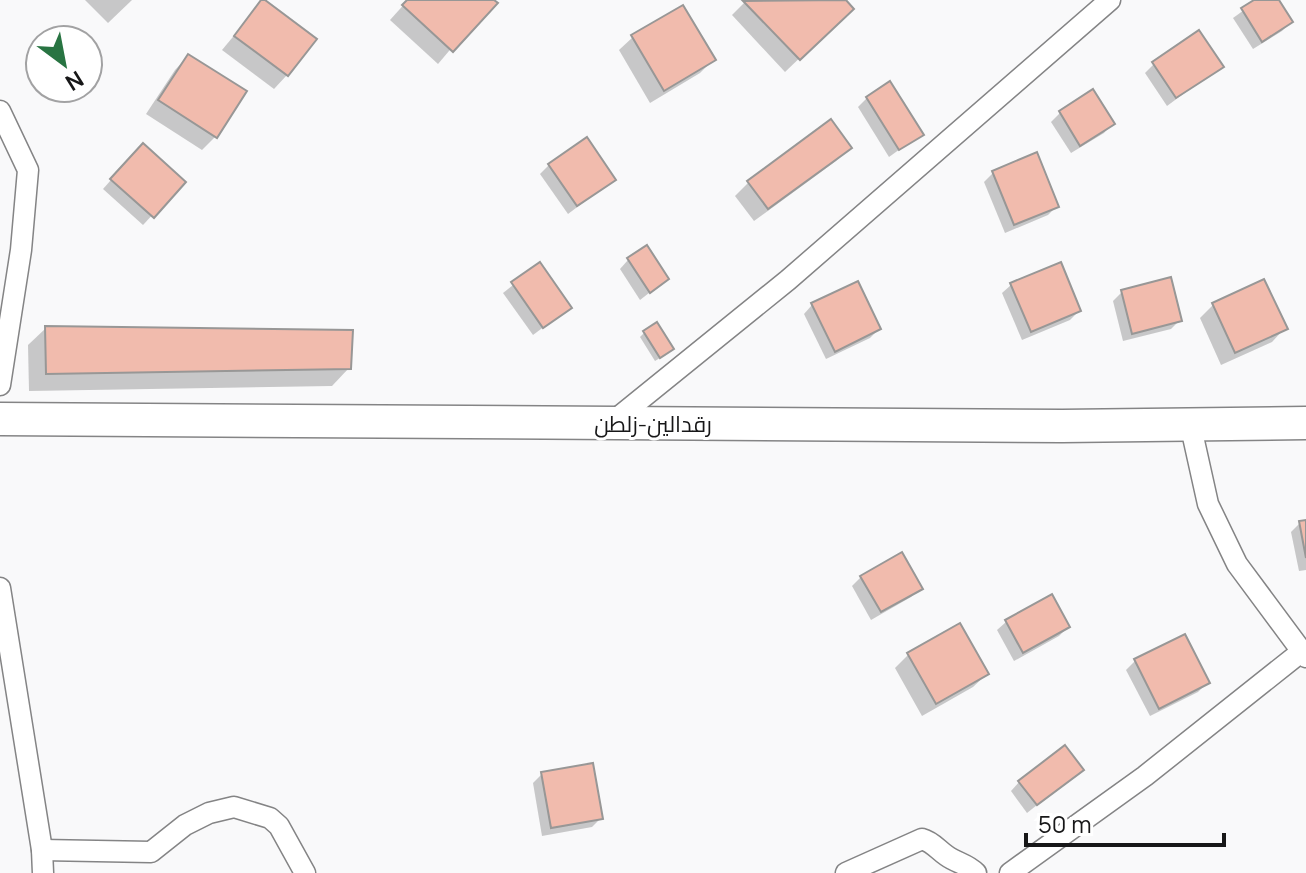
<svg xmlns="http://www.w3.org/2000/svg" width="1306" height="873" viewBox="0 0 1306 873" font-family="Manrope,Cairo,sans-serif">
	<rect width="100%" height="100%" fill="#f9f9fa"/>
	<g fill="#0003">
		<polygon points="85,0 132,0 108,23"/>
		<polygon points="408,0 492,0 438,64 390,20"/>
		<polygon points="747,0 843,0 851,9 785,72 732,15"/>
		<polygon points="1258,0 1277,0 1291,22 1282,31 1253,49 1233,18"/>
		<polygon points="263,1 287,75 274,89 222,50"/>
		<polygon points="633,37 713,60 700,73 650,103 619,50"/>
		<polygon points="188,56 216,136 202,150 146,114 175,70"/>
		<polygon points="1154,64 1221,66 1167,106 1145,73"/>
		<polygon points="1093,92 1112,124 1104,133 1071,153 1051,122 1060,113"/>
		<polygon points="867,98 921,134 889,157 858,107"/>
		<polygon points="849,147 836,161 754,221 735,196 748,183"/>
		<polygon points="134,154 183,182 143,225 103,189"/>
		<polygon points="549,165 613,180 568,214 540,174"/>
		<polygon points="993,173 1057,206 1048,215 1005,233 984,182"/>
		<polygon points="628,260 667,279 640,300 620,269"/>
		<polygon points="539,265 569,308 533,335 503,293"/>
		<polygon points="1011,285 1079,311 1070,320 1022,340 1002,293"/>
		<polygon points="1122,292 1180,320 1171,329 1123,341 1113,301"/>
		<polygon points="812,305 879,329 870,338 826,359 804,314"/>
		<polygon points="1213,305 1285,328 1272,342 1221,365 1200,318"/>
		<polygon points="46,328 349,368 332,386 29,391 28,345"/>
		<polygon points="644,333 668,353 655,361 640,337"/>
		<polygon points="1306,522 1306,570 1299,571 1291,532 1300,523"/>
		<polygon points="861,577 920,588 911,597 871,620 852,586"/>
		<polygon points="1006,622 1068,627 1059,636 1014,661 997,630"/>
		<polygon points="909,654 987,674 973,687 922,716 895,668"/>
		<polygon points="1135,661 1207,683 1198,692 1150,716 1126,670"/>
		<polygon points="1081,770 1027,813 1011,791 1019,782"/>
		<polygon points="542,774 601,818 592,827 542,836 533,783"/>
	</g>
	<g fill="#f1bbad" stroke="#989796" stroke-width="2">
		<polygon points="261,0 265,0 317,39 288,76 234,36"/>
		<polygon points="407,0 494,0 498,3 453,52 402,5"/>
		<polygon points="846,0 854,9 800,60 743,1"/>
		<polygon points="1254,0 1279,0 1293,22 1262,42 1241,8"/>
		<polygon points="683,5 716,60 664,91 631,35"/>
		<polygon points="1199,30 1224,67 1176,98 1152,62"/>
		<polygon points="188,54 247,91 217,138 158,100"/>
		<polygon points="890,81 924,135 899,150 866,97"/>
		<polygon points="1093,89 1115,124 1080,146 1059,111"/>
		<polygon points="831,119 852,148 768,209 747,181"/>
		<polygon points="587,137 616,180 577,206 548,164"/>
		<polygon points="143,143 186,182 154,218 110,179"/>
		<polygon points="1037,152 1059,207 1014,225 992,171"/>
		<polygon points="647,245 669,279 650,293 627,258"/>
		<polygon points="540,262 572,308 543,328 511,282"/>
		<polygon points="1061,262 1081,311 1031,332 1010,283"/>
		<polygon points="1171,277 1182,321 1132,334 1121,290"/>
		<polygon points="1264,279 1288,329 1235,353 1212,303"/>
		<polygon points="858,281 881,329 835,352 811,303"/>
		<polygon points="657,322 674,349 660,358 643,331"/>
		<polygon points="45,326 353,330 351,369 46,374"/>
		<polygon points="1306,520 1306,558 1299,521"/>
		<polygon points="902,552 923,589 881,612 860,576"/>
		<polygon points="1052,594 1070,627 1023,653 1005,620"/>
		<polygon points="960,623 989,674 936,704 907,653"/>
		<polygon points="1185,634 1210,683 1159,709 1134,659"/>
		<polygon points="1065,745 1084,770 1037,805 1018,781"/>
		<polygon points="593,763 603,819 551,828 541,772"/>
	</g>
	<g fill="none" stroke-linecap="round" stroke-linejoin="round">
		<g stroke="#848485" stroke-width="23">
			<g id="street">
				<polyline points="0,111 28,170 21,250 0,385"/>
				<polyline points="1190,423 1208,504 1237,564 1306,657"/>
				<polyline points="610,424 788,280 1110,0"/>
				<polyline points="0,588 42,850 43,873"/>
				<polyline points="42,850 151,852 185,825 209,813 234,807 270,818 279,826 305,873"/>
				<path d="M846,873L922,839C934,842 940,853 952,859C961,864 968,865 976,873"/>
				<polyline points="1010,873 1145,776 1301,652"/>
			</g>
		</g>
		<g stroke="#848485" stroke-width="35">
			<polyline id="primary" points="0,419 1062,426 1306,423"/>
		</g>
		<use href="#street" stroke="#fff" stroke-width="20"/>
		<use href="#primary" stroke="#fff" stroke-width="32"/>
	</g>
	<g text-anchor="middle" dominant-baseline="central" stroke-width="6" stroke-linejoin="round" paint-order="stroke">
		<g font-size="22" fill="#171718" stroke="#fff">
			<text x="653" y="424">رقدالين-زلطن</text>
		</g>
	</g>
	<g transform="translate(64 64) rotate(148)"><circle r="38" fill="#ffffff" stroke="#a2a2a3" stroke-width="2"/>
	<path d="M0-6L14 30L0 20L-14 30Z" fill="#287442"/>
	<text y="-12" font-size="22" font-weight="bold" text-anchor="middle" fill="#171718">N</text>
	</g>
	<path d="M1026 833v12h198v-12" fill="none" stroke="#171718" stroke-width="4"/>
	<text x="1038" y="833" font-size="24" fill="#171718" stroke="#ffffff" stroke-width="6" paint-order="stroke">50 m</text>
</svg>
